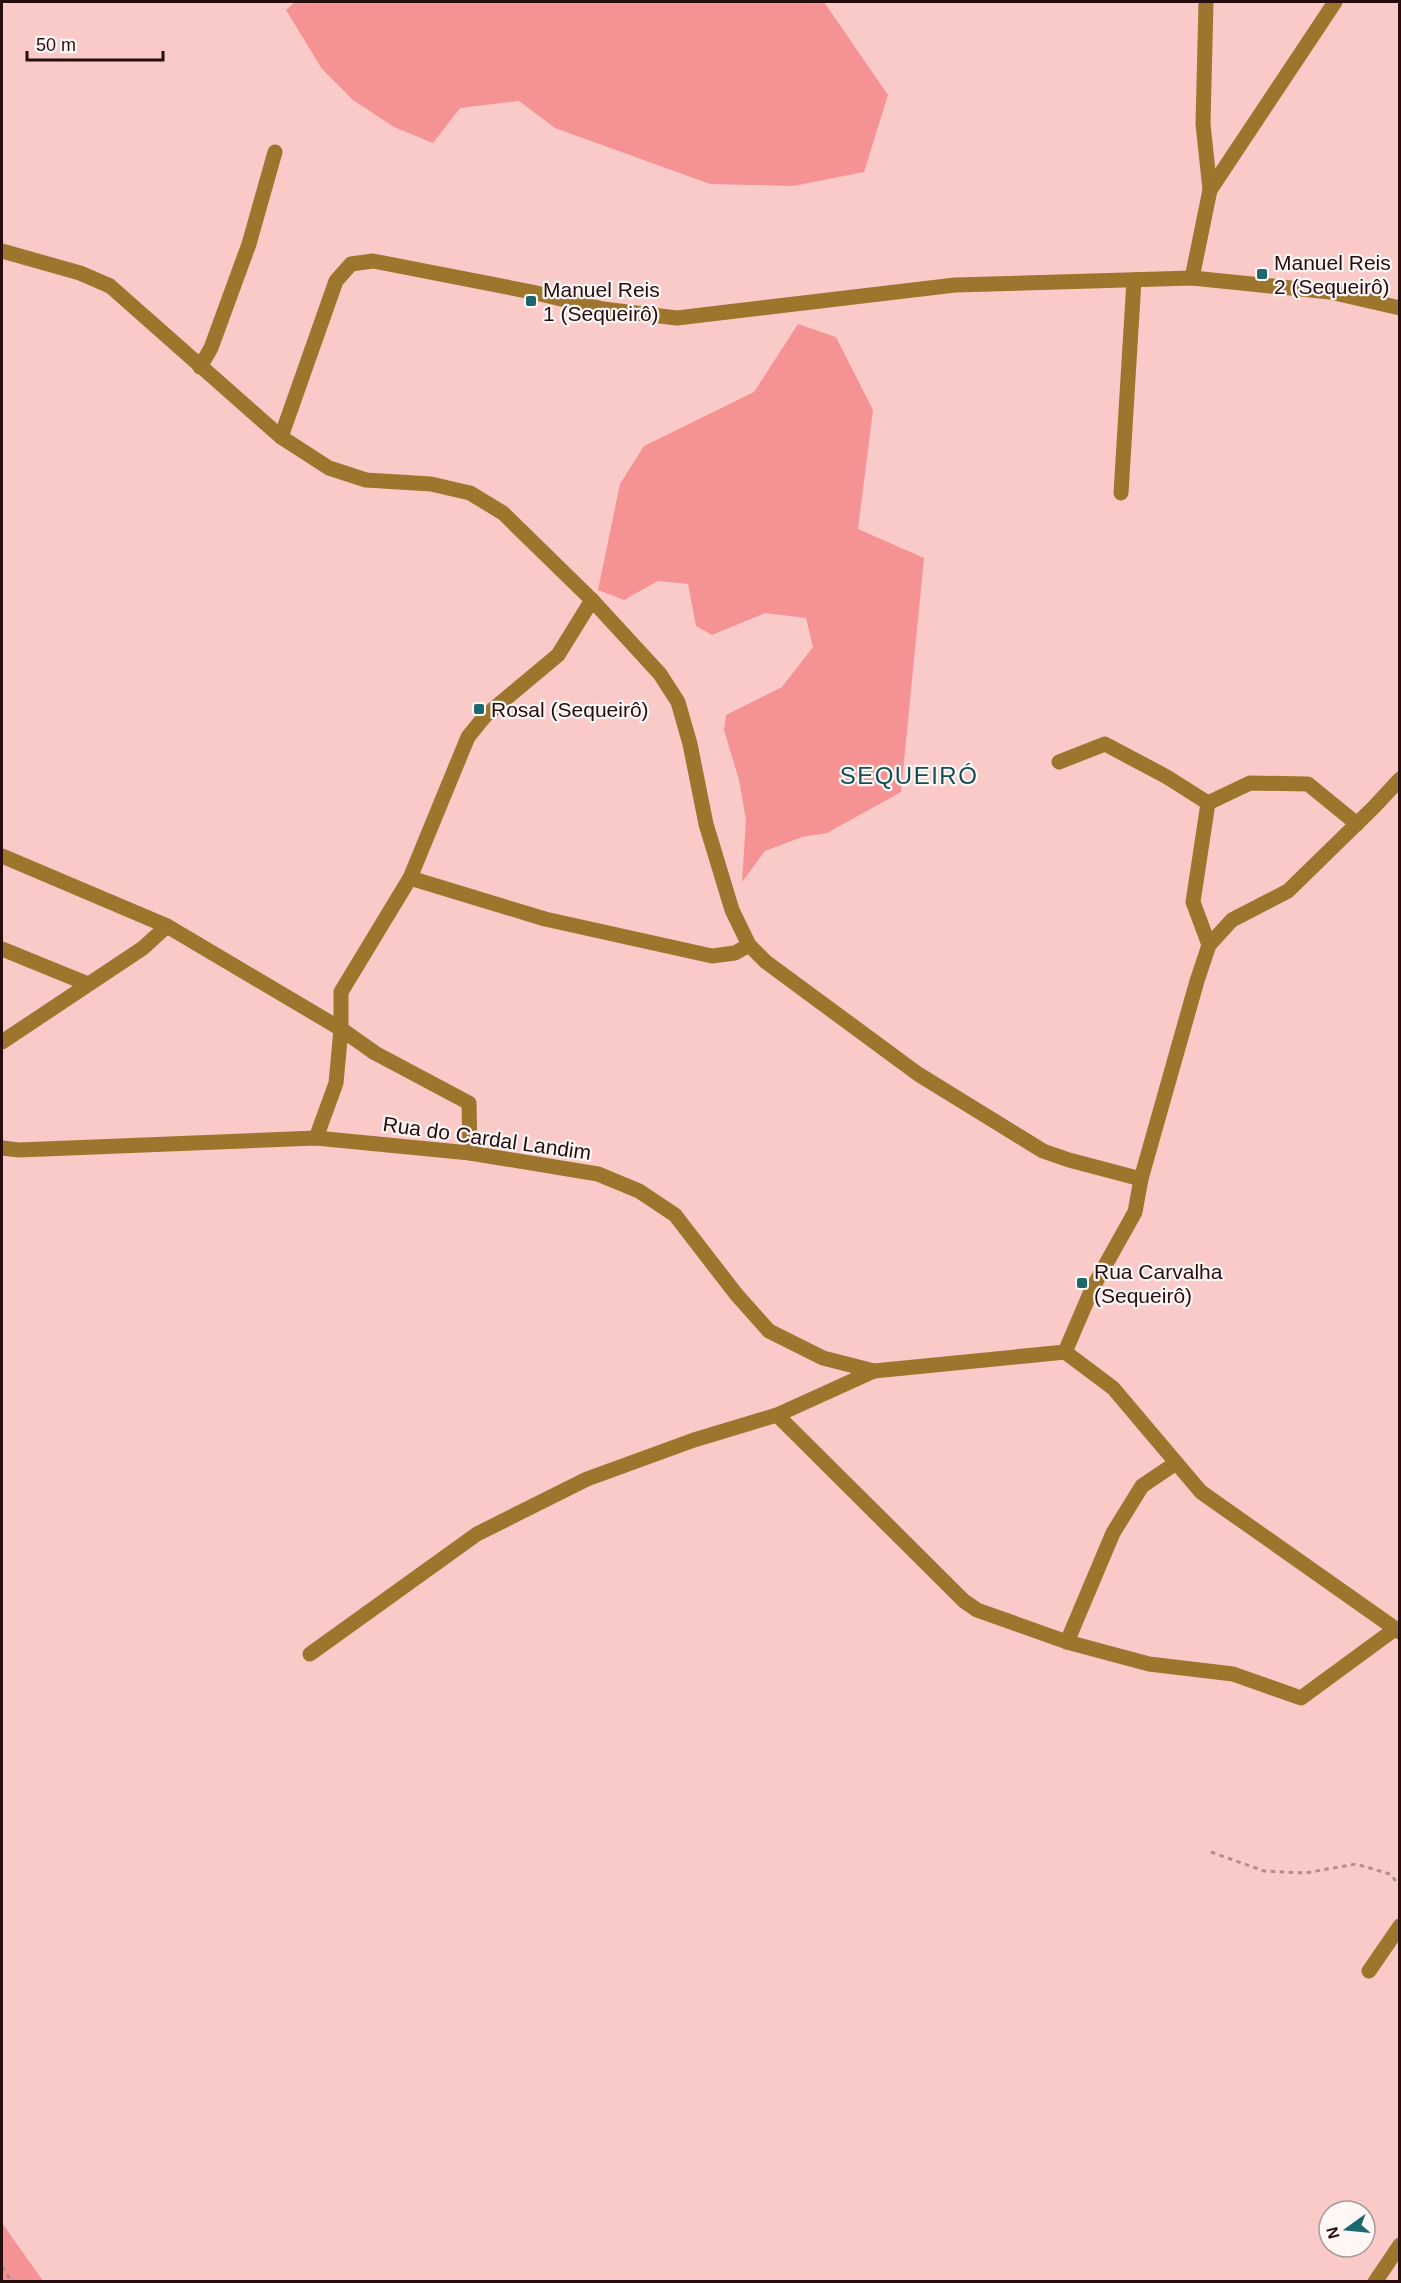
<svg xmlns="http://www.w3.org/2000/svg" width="1401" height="2283" viewBox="0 0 1401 2283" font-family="Helvetica,sans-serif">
	<rect width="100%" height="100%" fill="#facac9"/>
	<g fill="#f59394">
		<polygon points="295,2 824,2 888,95 864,172 793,186 710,184 555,128 519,101 460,108 433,143 394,127 353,100 322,69 286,10"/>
		<polygon points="798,324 836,337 873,410 858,529 924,558 901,792 827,833 802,837 765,851 742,882 746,820 739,780 724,730 726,715 782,687 813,647 806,618 765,613 712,635 696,626 688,584 658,581 624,600 598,590 620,484 644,446 754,392"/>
		<polygon points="2,2223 43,2281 2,2281"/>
	</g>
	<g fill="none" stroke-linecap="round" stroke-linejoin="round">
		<g stroke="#b58c8b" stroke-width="3" stroke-dasharray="4.5 4.5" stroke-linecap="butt">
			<polyline points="1211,1852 1264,1871 1305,1873 1356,1864 1390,1874 1400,1886"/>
			<polyline points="2,2267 12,2282"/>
		</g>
		<g stroke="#9d752d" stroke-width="15">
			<polyline points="1210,190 1335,2"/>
			<polyline points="2,251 80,273 110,286 281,437 329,468 366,480 431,484 470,493 503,513 592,600 660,674 678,702 690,744 706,824 732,910 749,945 766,962 918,1074 1043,1151 1069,1160 1141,1179"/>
			<polyline points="1192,278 1210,190 1203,124 1206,2"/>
			<polyline points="200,367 211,348 249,244 275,152"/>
			<polyline points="281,437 336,281 351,264 373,261 532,292 603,309 677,318 955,285 1192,278 1330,292 1400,308"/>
			<polyline points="1121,493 1134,280"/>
			<polyline points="1059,762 1105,744 1167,777 1208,803"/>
			<polyline points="2,856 167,926 341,1029 375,1053 469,1103 470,1153"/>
			<polyline points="410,878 545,919 712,956 735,953 749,945"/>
			<polyline points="1209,945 1193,902 1208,803 1250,783 1308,784 1357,824"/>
			<polyline points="2,949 88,984"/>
			<polyline points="2,1042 143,948 167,926"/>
			<polyline points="316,1138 336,1083 341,1029 341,992 410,878 468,737 485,716 558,655 592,600"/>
			<polyline points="2,1148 19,1150 316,1138 470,1153 598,1174 639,1191 675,1215 736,1294 769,1331 823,1358 874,1371 1065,1352 1113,1388 1201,1492 1400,1632"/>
			<polyline points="1065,1352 1092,1289 1135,1212 1141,1179 1197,981 1209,945 1232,920 1288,891 1374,807 1400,779"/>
			<polyline points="777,1415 964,1601 977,1610 1067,1642 1149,1664 1233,1674 1301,1698 1395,1629"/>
			<polyline points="1067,1642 1113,1533 1142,1486 1176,1463"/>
			<polyline points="310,1654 477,1534 587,1479 694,1440 777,1415 874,1371"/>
			<polyline points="1369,1971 1400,1926"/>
			<polyline points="1375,2282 1400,2245"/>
		</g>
	</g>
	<g fill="#1c696d" stroke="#fff6f6" stroke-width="2">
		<rect x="1256" y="268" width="12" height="12" rx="3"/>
		<rect x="525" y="295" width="12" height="12" rx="3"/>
		<rect x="473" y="703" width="12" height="12" rx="3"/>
		<rect x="1076" y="1277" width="12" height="12" rx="3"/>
	</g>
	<g text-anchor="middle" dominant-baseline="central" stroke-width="4.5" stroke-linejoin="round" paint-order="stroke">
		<g font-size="21" fill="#280d0e" stroke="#fff6f6" text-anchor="start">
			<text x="1274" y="262">Manuel Reis<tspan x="1274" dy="24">2 (Sequeirô)</tspan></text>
			<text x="543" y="289">Manuel Reis<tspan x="543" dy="24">1 (Sequeirô)</tspan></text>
			<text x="491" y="709">Rosal (Sequeirô)</text>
			<text x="1094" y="1271">Rua Carvalha<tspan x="1094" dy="24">(Sequeirô)</tspan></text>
		</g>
		<g font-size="21" fill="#280d0e" stroke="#fff6f6">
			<text transform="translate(487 1138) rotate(8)">Rua do Cardal Landim</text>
		</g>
		<g font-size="24" letter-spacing="1.5" fill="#135053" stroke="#fff6f6">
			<text x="909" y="775">SEQUEIRÓ</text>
		</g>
	</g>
	<rect width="1401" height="2283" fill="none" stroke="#280d0e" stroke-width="6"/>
	<g transform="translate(1347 2229) rotate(255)"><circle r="28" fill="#fff6f6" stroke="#a99999" stroke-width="1.5"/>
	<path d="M0-4.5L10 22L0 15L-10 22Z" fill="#1c696d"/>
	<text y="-9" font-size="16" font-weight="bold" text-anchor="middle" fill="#280d0e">N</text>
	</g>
	<path d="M27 51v9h136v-9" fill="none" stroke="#280d0e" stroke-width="3"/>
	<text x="36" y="51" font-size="18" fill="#280d0e" stroke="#fff6f6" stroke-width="4.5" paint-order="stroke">50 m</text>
</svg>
